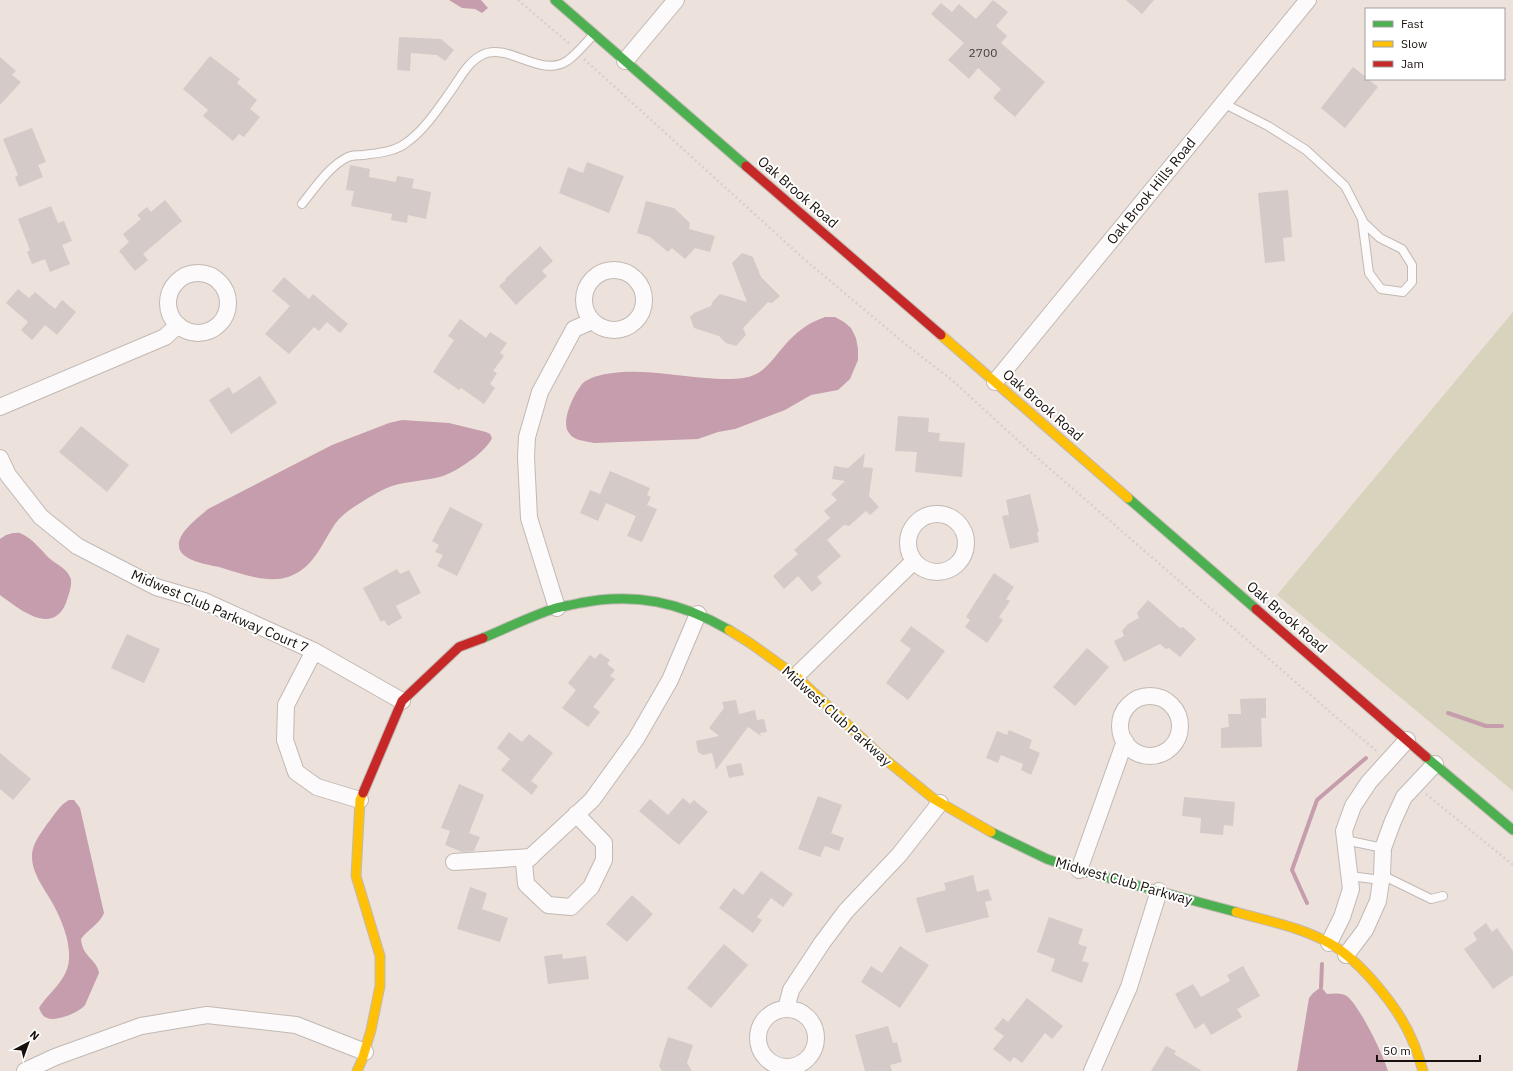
<svg xmlns="http://www.w3.org/2000/svg" width="1513" height="1071" viewBox="0 0 1513 1071" font-family="'IBM Plex Sans',sans-serif">
	<rect width="100%" height="100%" fill="#ece1db"/>
	<polygon fill="#d8d3bc" points="1513,312 1513,791 1277,595"/>
	<g fill="#c69dac">
		<polygon points="449,0 481,0 488,8 482,13 475,9 462,8"/>
		<path d="M825,317H835L844,322L851,328L856,338L858,349V360L850,379L838,390L811,395L785,410L735,429L718,432L698,439L594,443C586,441 574,441 569,433C560,422 574,393 583,383C586,380 590,379 594,377C627,366 670,375 705,378C719,379 744,381 756,374C767,369 776,355 784,346C796,332 808,323 825,317Z"/>
		<path d="M402,420L449,423L486,432L490,434L492,438C488,446 481,452 474,458C464,465 454,472 443,476C426,481 408,481 392,486C383,489 373,495 365,500C355,506 342,514 335,524C321,545 313,569 288,577C266,584 240,573 219,567C209,565 197,563 188,558C183,555 179,551 179,546C177,533 199,517 208,509L332,445L389,423Z"/>
		<path d="M13,533C16,533 19,532 22,534C33,539 41,550 49,558C55,563 61,566 66,571C68,573 70,577 71,579C72,587 68,596 66,603C52,637 18,608 0,595V539L6,535Z"/>
		<path d="M69,800H74L80,808L104,913C99,925 88,929 81,939C82,957 97,959 99,973L85,1005C80,1012 56,1022 47,1018C42,1016 41,1012 39,1008C49,992 68,980 69,959C70,940 62,921 53,904C45,889 31,873 32,854C33,843 41,833 47,824C54,816 59,805 69,800Z"/>
		<path d="M1321,987L1327,994C1334,994 1342,992 1348,997C1361,1009 1383,1054 1388,1071H1297L1309,998L1313,993Z"/>
	</g>
	<g fill="none" stroke-linecap="round" stroke-linejoin="round">
		<g stroke="#c69dac" stroke-width="4">
			<polyline points="1448,713 1486,726 1502,726"/>
			<polyline points="1307,903 1292,870 1317,800 1366,758"/>
			<polyline points="1321,987 1322,964"/>
		</g>
	</g>
	<g fill="#d4cac8">
		<polygon points="993,0 1008,12 996,26 1007,36 1001,43 1045,82 1015,117 993,98 1001,89 978,68 969,79 948,60 964,43 931,14 941,3 952,12 959,4 976,19"/>
		<polygon points="1126,0 1154,0 1142,14"/>
		<polygon points="399,37 441,39 454,50 445,61 437,55 411,53 410,71 397,70"/>
		<polygon points="210,56 240,79 237,83 257,100 250,109 260,117 244,137 239,134 233,141 203,116 208,110 183,89"/>
		<polygon points="0,57 16,71 12,75 21,82 0,105"/>
		<polygon points="1353,67 1366,77 1366,79 1368,79 1378,87 1345,128 1321,108"/>
		<polygon points="32,128 46,162 38,165 43,177 19,187 15,177 18,175 3,139"/>
		<polygon points="587,162 624,176 609,213 559,193 568,167 583,173"/>
		<polygon points="350,165 370,169 369,177 396,182 397,176 414,179 412,188 431,192 426,219 408,215 407,223 391,220 392,214 351,206 354,191 346,190"/>
		<polygon points="1288,190 1292,237 1283,238 1285,261 1265,263 1258,193"/>
		<polygon points="165,200 182,221 143,254 148,260 135,271 119,251 129,242 123,234 141,219 137,215 147,207 151,212"/>
		<polygon points="646,201 674,208 690,223 689,229 715,236 710,252 695,248 685,259 672,248 668,252 650,237 637,233"/>
		<polygon points="51,206 58,223 64,221 72,241 62,245 70,264 50,272 45,259 32,264 27,252 30,250 18,219"/>
		<polygon points="540,246 553,261 542,271 547,276 516,305 499,286 506,280 505,279"/>
		<polygon points="742,253 753,257 761,277 780,296 772,303 768,302 743,328 746,335 736,346 726,343 719,336 694,328 690,317 694,313 711,306 713,301 720,294 747,302 732,263"/>
		<polygon points="284,277 309,299 313,294 348,324 340,333 327,322 319,331 314,327 289,354 265,334 290,306 272,291"/>
		<polygon points="18,289 29,298 35,292 55,309 62,300 76,312 57,335 45,325 32,340 21,330 28,322 6,303"/>
		<polygon points="460,319 486,338 490,332 507,343 500,353 504,356 493,371 497,373 490,384 495,388 484,404 461,388 459,390 433,372 454,340 448,336"/>
		<polygon points="260,376 277,403 231,434 209,400 229,387 233,394"/>
		<polygon points="898,416 929,418 928,432 940,433 939,441 965,443 962,477 915,472 917,452 895,451"/>
		<polygon points="81,426 129,465 107,492 59,452"/>
		<polygon points="865,453 863,467 873,468 869,496 879,507 870,515 866,511 849,526 844,525 827,540 841,556 817,577 822,583 812,592 798,576 784,589 773,576 798,554 794,550 830,518 824,511 837,500 831,494 845,481 832,479 834,466 848,468"/>
		<polygon points="610,471 650,488 647,495 651,497 647,505 657,509 642,542 627,536 636,516 606,503 598,521 580,513 590,490 600,494"/>
		<polygon points="1030,494 1039,532 1037,532 1039,542 1010,549 1002,516 1009,515 1006,500"/>
		<polygon points="450,507 483,524 457,576 437,566 443,555 435,552 439,545 432,541"/>
		<polygon points="397,569 400,574 409,570 421,593 396,606 402,618 388,626 384,620 381,622 363,588"/>
		<polygon points="994,573 1014,587 1006,599 1010,601 999,617 1003,620 987,643 965,627 970,620 966,617"/>
		<polygon points="1148,600 1180,628 1183,627 1196,639 1180,657 1169,648 1166,649 1160,644 1124,662 1114,641 1124,636 1122,631 1128,624 1139,618 1137,613"/>
		<polygon points="911,626 945,651 908,700 886,683 911,649 900,641"/>
		<polygon points="127,634 160,649 144,683 111,668"/>
		<polygon points="1087,648 1109,667 1075,706 1053,687"/>
		<polygon points="600,653 610,660 607,664 615,670 610,676 615,679 593,707 600,712 588,727 562,708 576,690 568,683 590,655 595,659"/>
		<polygon points="1266,698 1266,718 1261,718 1262,747 1221,748 1221,728 1229,727 1228,714 1241,714 1240,699"/>
		<polygon points="736,700 739,714 755,710 757,720 764,719 767,732 760,733 761,736 748,727 716,770 712,753 703,755 698,752 696,741 719,736 709,728 724,708 722,702"/>
		<polygon points="1009,730 1032,740 1029,748 1040,753 1031,775 1021,770 1023,764 1001,755 998,763 986,758 997,731 1007,735"/>
		<polygon points="509,732 522,742 529,734 553,753 531,781 538,786 532,795 501,770 510,759 497,748"/>
		<polygon points="0,753 31,779 13,800 0,789"/>
		<polygon points="741,763 744,775 729,778 726,766"/>
		<polygon points="459,784 484,795 469,833 480,837 474,851 462,852 445,845 450,831 441,828"/>
		<polygon points="818,796 842,805 831,833 844,838 839,851 825,846 820,857 798,849"/>
		<polygon points="1184,797 1235,802 1233,826 1224,825 1223,835 1200,833 1201,818 1182,816"/>
		<polygon points="683,798 690,804 694,800 708,812 679,845 639,811 650,799 668,815"/>
		<polygon points="761,871 793,894 783,907 771,898 757,917 762,920 753,933 719,908 734,888 743,895"/>
		<polygon points="973,875 977,892 988,889 992,900 985,902 989,917 926,933 916,898 946,890 944,883"/>
		<polygon points="470,887 487,893 482,909 508,918 500,942 457,929"/>
		<polygon points="632,895 653,914 627,942 606,924"/>
		<polygon points="1049,917 1083,929 1078,944 1087,947 1082,961 1089,963 1082,983 1051,971 1055,959 1037,952"/>
		<polygon points="1486,923 1492,932 1497,928 1513,951 1513,975 1493,989 1464,949 1477,940 1473,933"/>
		<polygon points="724,944 748,965 711,1008 687,988"/>
		<polygon points="900,946 929,965 900,1008 861,982 871,966 882,973"/>
		<polygon points="562,954 563,959 586,956 589,979 548,984 544,956"/>
		<polygon points="1243,966 1260,996 1237,1009 1242,1017 1211,1035 1204,1023 1195,1029 1175,994 1193,984 1201,997 1230,981 1227,975"/>
		<polygon points="1027,998 1063,1026 1052,1039 1045,1033 1022,1063 1014,1057 1010,1062 993,1049 1004,1036 994,1029 1003,1018 1008,1022"/>
		<polygon points="888,1026 893,1043 897,1042 902,1062 890,1065 892,1071 865,1071 855,1035"/>
		<polygon points="668,1037 693,1045 687,1063 692,1071 662,1071 659,1066"/>
		<polygon points="1166,1046 1176,1051 1174,1054 1202,1071 1151,1071"/>
	</g>
	<g fill="none" stroke-linecap="round" stroke-linejoin="round">
		<g stroke="#c2b9b4" stroke-width="10">
			<g id="lane">
				<polyline points="1223,103 1268,126 1306,150 1345,186 1362,219 1364,223 1380,238 1402,249 1412,265 1412,282 1403,292 1381,289 1369,273 1362,219"/>
				<path d="M302,204C315,188 329,166 348,157C353,155 359,155 363,155C378,153 394,152 406,143C423,131 436,112 448,95C458,82 466,64 480,56C508,40 539,79 567,61C577,54 585,44 593,35"/>
				<polyline points="1345,840 1383,848"/>
				<polyline points="1382,875 1431,899 1443,896"/>
				<polyline points="1350,876 1381,880"/>
			</g>
		</g>
		<g stroke="#c2b9b4" stroke-width="18">
			<g id="street">
				<polyline points="625,61 676,0"/>
				<circle cx="614" cy="300" r="30"/>
				<circle cx="198" cy="303" r="30"/>
				<polyline points="995,382 1308,0"/>
				<polyline points="0,407 165,337 178,325"/>
				<polyline points="0,458 8,475 41,517 77,546 156,587 204,601 314,651 402,701"/>
				<circle cx="937" cy="543" r="29"/>
				<polyline points="557,608 529,518 526,457 527,437 540,392 574,329 592,321"/>
				<polyline points="314,651 286,705 285,740 296,772 317,787 360,800"/>
				<polyline points="796,676 914,561"/>
				<circle cx="1150" cy="726" r="30"/>
				<polyline points="576,814 604,843 604,860 591,887 571,907 548,905 526,884 524,863 592,800 636,739 670,680 698,614"/>
				<polyline points="454,862 531,857"/>
				<polyline points="1079,870 1125,741"/>
				<polyline points="1329,943 1342,917 1351,889 1344,831 1353,806 1369,782 1407,740"/>
				<polyline points="1346,955 1365,930 1378,901 1382,875 1383,848 1393,821 1404,797 1435,764"/>
				<circle cx="787" cy="1038" r="29"/>
				<polyline points="786,1009 791,990 822,943 846,911 899,855 940,803"/>
				<polyline points="25,1071 55,1057 141,1026 207,1015 296,1025 365,1052"/>
				<polyline points="1092,1071 1129,987 1159,891"/>
			</g>
		</g>
		<g stroke="#c2b9b4" stroke-width="11">
			<g id="fast">
				<polyline points="555,0 746,166"/>
				<polyline points="1128,498 1256,609"/>
				<path d="M483,638C507,628 531,616 556,608C564,606 572,605 580,603C634,592 681,602 729,630"/>
				<polyline points="1426,757 1513,830"/>
				<polyline points="991,832 1047,859 1079,870 1236,912"/>
			</g>
		</g>
		<g stroke="#c2b9b4" stroke-width="11">
			<g id="slow">
				<polyline points="941,335 1128,498"/>
				<polyline points="729,630 750,643 796,676 880,755 934,799 991,832"/>
				<path d="M1236,912C1267,921 1301,927 1329,943C1360,960 1400,1009 1413,1042C1417,1051 1420,1061 1423,1071"/>
				<polyline points="357,1071 362,1060 371,1030 380,986 380,956 356,876 360,800 363,793"/>
			</g>
		</g>
		<g stroke="#c2b9b4" stroke-width="11">
			<g id="jam">
				<polyline points="746,166 941,335"/>
				<polyline points="1256,609 1426,757"/>
				<polyline points="363,793 402,701 459,647 483,638"/>
			</g>
		</g>
		<g stroke="#d4d1cf" stroke-width="2.5" stroke-dasharray="2 3" stroke-linecap="butt">
			<polyline points="518,0 571,45"/>
			<polyline points="584,59 804,259 904,343 952,380 1026,448 1337,718 1378,752"/>
			<polyline points="1426,794 1513,865"/>
		</g>
		<use href="#lane" stroke="#fcfafa" stroke-width="8"/>
		<use href="#street" stroke="#fcfafa" stroke-width="16"/>
		<use href="#fast" stroke="#4caf50" stroke-width="9"/>
		<use href="#slow" stroke="#ffc107" stroke-width="9"/>
		<use href="#jam" stroke="#c62828" stroke-width="9"/>
	</g>
	<g text-anchor="middle" dominant-baseline="central" stroke-width="4" stroke-linejoin="round" paint-order="stroke">
		<g font-size="12" fill="#463e3b">
			<text x="983" y="52">2700</text>
		</g>
		<g font-size="14" fill="#17100c" stroke="#fff">
			<text transform="translate(1151 191) rotate(-51)">Oak Brook Hills Road</text>
			<text transform="translate(798 192) rotate(41)">Oak Brook Road</text>
			<text transform="translate(1043 405) rotate(41)">Oak Brook Road</text>
			<text transform="translate(220 611) rotate(23)">Midwest Club Parkway Court 7</text>
			<text transform="translate(1287 617) rotate(41)">Oak Brook Road</text>
			<text transform="translate(837 716) rotate(42)">Midwest Club Parkway</text>
			<text transform="translate(1124 881) rotate(16)">Midwest Club Parkway</text>
		</g>
	</g>
	<rect x="1365" y="8" width="140" height="72" fill="#ffffff" stroke="#a29f9e"/>
	<rect x="1373" y="21" width="20" height="6" fill="#4caf50" stroke="#a29f9e"/>
	<text x="1401" y="28" font-size="12" fill="#17100c">Fast</text>
	<rect x="1373" y="41" width="20" height="6" fill="#ffc107" stroke="#a29f9e"/>
	<text x="1401" y="48" font-size="12" fill="#17100c">Slow</text>
	<rect x="1373" y="61" width="20" height="6" fill="#c62828" stroke="#a29f9e"/>
	<text x="1401" y="68" font-size="12" fill="#17100c">Jam</text>
	<g transform="translate(28 1043) rotate(41)" stroke="#ffffff" stroke-width="3" paint-order="stroke">
	<path d="M0-3L7 15L0 10L-7 15Z" fill="#17100c"/>
	<text y="-6" font-size="11" font-weight="bold" text-anchor="middle" fill="#17100c">N</text>
	</g>
	<path d="M1377 1055v6h103v-6" fill="none" stroke="#17100c" stroke-width="2"/>
	<text x="1383" y="1055" font-size="12" fill="#17100c" stroke="#ffffff" stroke-width="3" paint-order="stroke">50 m</text>
</svg>
